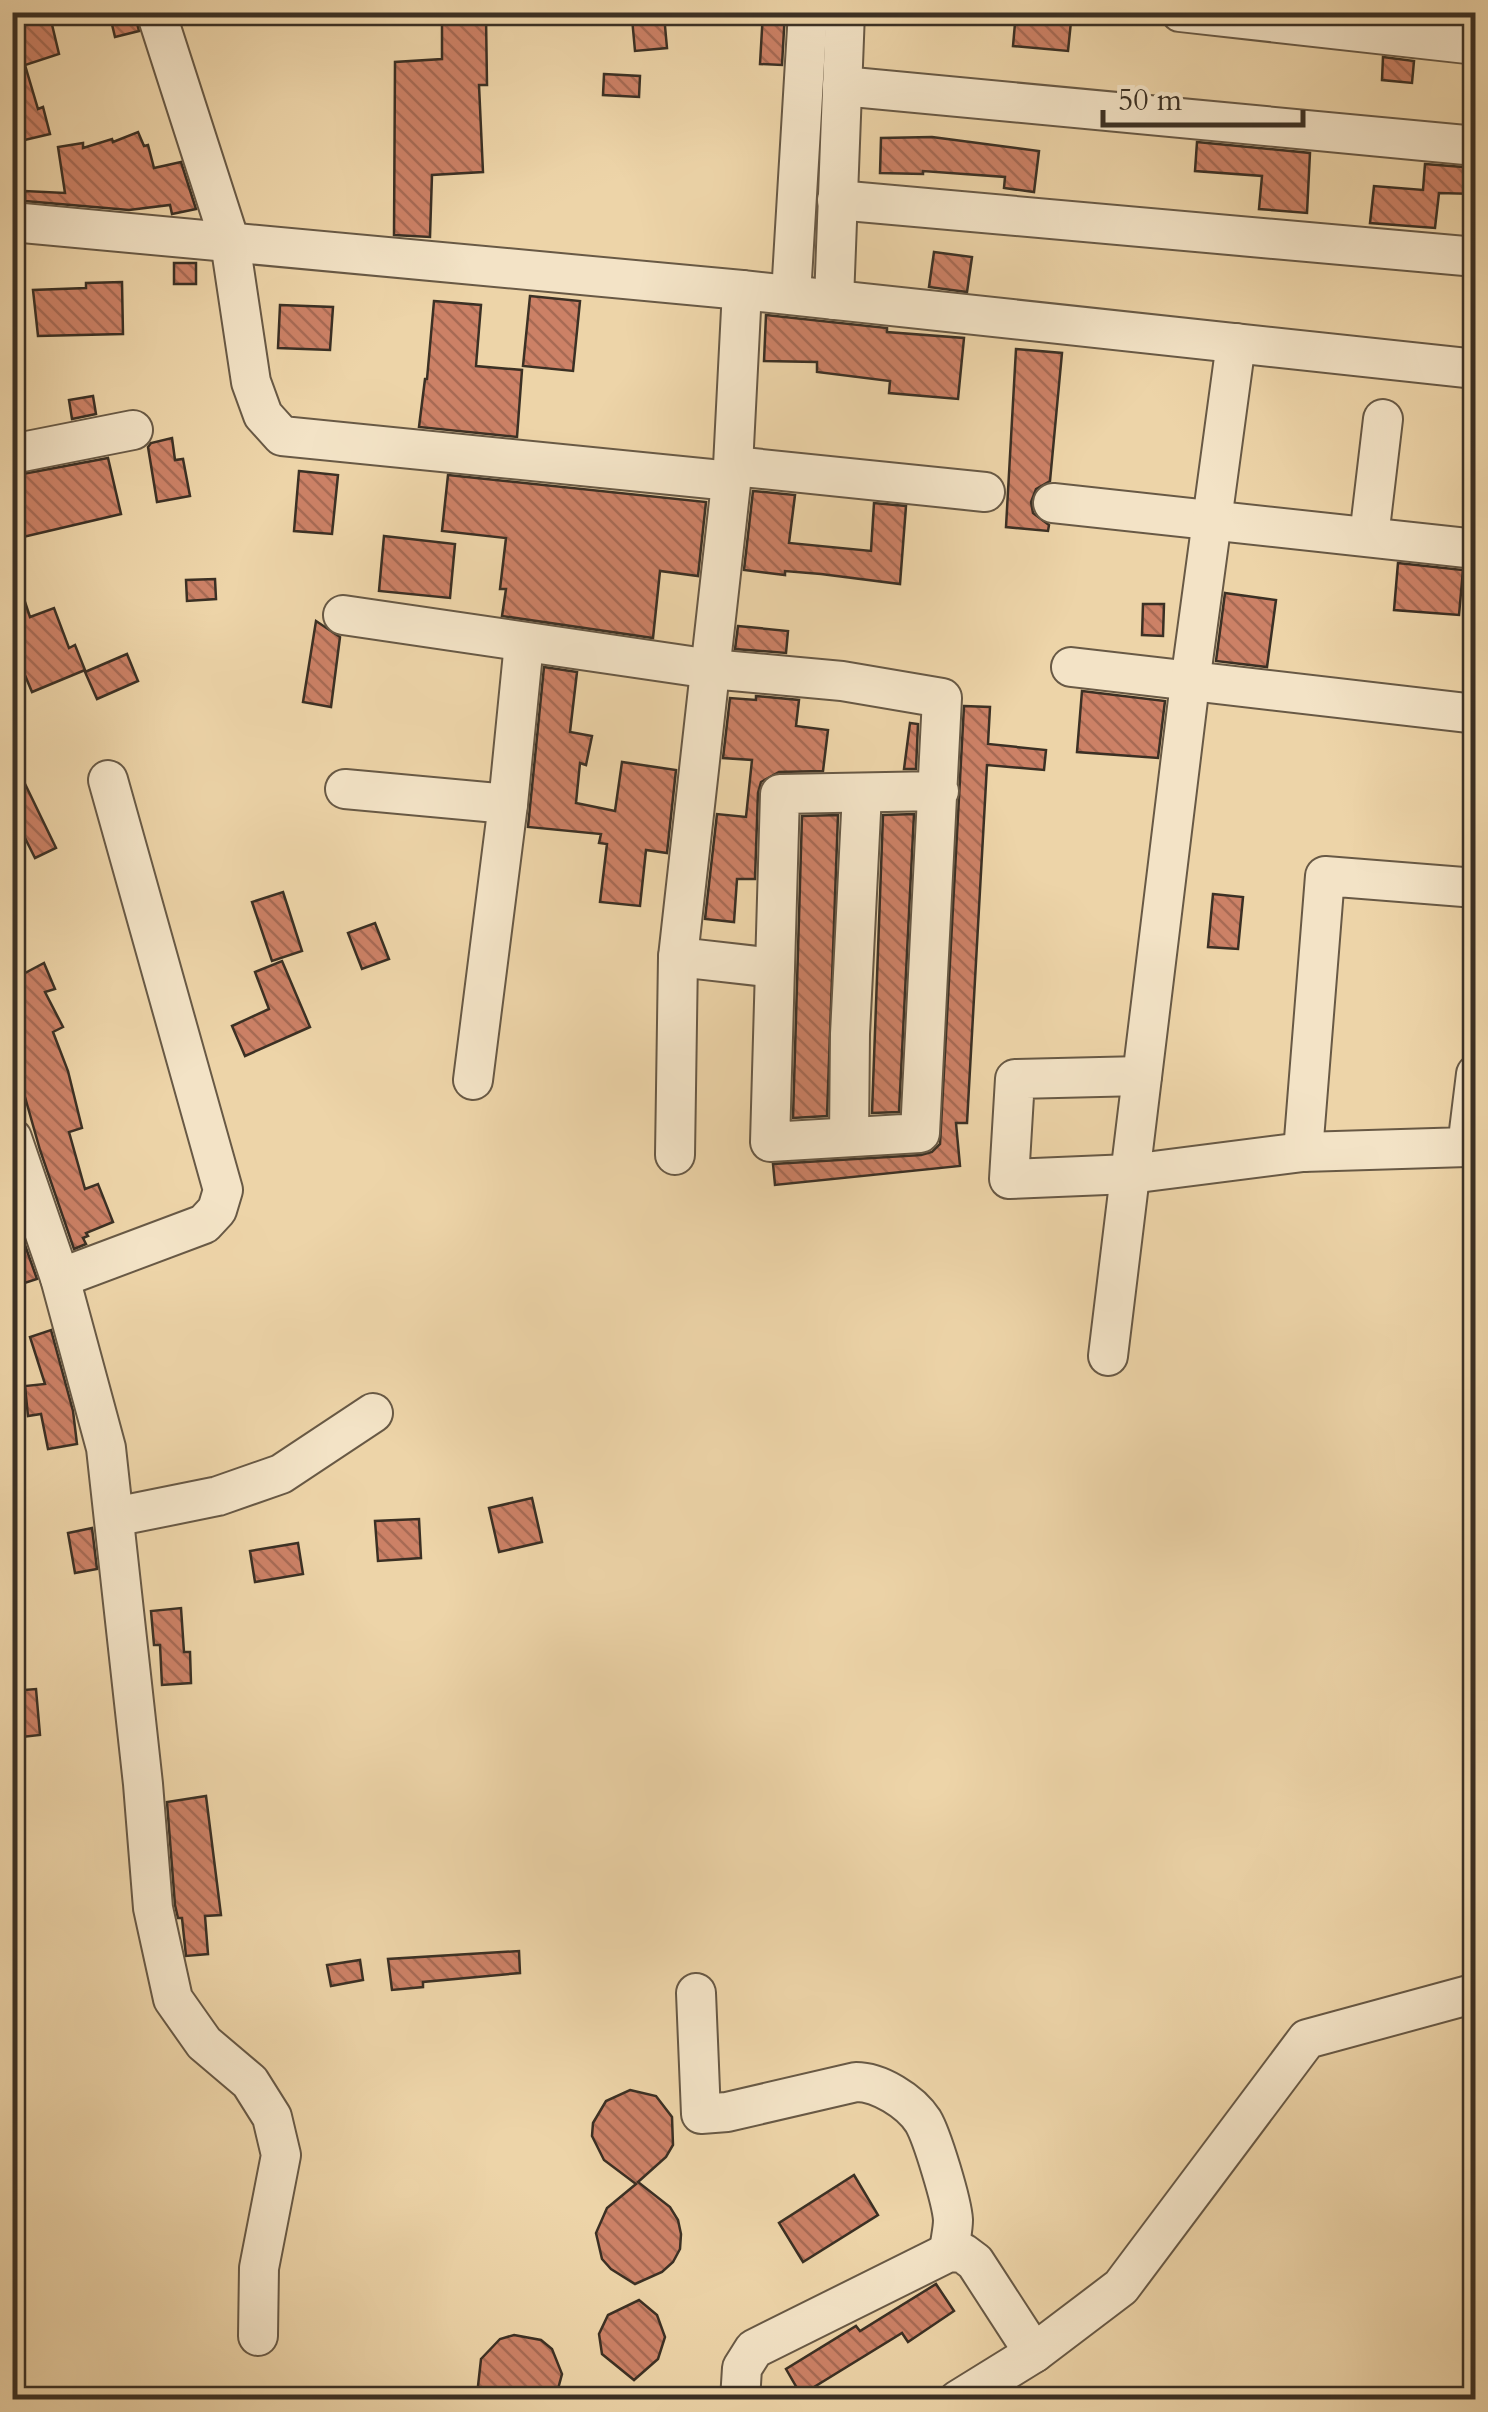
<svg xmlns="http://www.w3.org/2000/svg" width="1488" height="2412" viewBox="0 0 1488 2412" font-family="Cardo,serif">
	<defs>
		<pattern id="building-back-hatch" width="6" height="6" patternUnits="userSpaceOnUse" patternTransform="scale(2.5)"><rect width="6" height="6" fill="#cc8166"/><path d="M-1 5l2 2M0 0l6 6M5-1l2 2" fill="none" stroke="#a76a54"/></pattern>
	</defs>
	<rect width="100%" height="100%" fill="#edd4a8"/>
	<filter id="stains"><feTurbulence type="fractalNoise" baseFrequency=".002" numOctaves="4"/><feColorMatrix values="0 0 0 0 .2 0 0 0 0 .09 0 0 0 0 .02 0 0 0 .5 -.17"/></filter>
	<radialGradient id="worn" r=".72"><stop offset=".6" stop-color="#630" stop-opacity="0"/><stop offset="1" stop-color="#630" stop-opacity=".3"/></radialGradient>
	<g fill="url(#building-back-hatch)" stroke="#3b3024" stroke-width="2.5">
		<polygon points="12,12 49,12 59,54 25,65 38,109 43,107 50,134 12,143"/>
		<polygon points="109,12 134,12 139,31 115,37"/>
		<polygon points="763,12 785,12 782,65 760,64"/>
		<polygon points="1016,12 1072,12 1068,51 1013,46"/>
		<polygon points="664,15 667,48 635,51 632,18"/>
		<polygon points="442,16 486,16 487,85 479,85 483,172 432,175 430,237 394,235 395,62 442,59"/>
		<polygon points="1383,57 1414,61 1412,83 1382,80"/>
		<polygon points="604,74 640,76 639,97 603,95"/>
		<polygon points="138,132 144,146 148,145 154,168 181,162 196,209 172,214 170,205 129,210 25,201 25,191 65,193 58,147 83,143 83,148 112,139 113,142"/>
		<polygon points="932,137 1039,151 1034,192 1004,188 1005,177 923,171 923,174 880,173 881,138"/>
		<polygon points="1197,142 1310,153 1307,213 1259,209 1262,176 1195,171"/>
		<polygon points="1425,164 1476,168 1476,194 1439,193 1435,228 1370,223 1374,186 1423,190"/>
		<polygon points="934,252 972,257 967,292 929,287"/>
		<rect x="174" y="263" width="22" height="21"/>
		<polygon points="122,282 123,334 38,336 33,290 86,288 86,283"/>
		<polygon points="530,296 580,301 573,371 523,366"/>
		<polygon points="434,301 481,305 476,366 522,370 517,437 419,427 425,379 427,379"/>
		<polygon points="280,305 333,307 330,350 278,348"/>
		<polygon points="766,315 887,328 887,332 964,338 958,399 889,393 890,381 817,372 817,362 764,361"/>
		<polygon points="1016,349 1062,353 1050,481 1036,489 1031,502 1033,513 1049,525 1048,531 1006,527"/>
		<polygon points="93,396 96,414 72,419 69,400"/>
		<polygon points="172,438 175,460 183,459 190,496 157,502 148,447 151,443"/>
		<polygon points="108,458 121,514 23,537 12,492 12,476"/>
		<polygon points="299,471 338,475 332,534 294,531"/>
		<polygon points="448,475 706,502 698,576 660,571 653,638 502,616 506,589 500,589 506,538 442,531"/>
		<polygon points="753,491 795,495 789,543 871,551 874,503 906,506 900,584 821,574 785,571 785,575 744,570"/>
		<polygon points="384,536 455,544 450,598 379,591"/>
		<polygon points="1398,563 1463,570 1459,615 1394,610"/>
		<polygon points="17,578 30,617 54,608 69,648 75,645 85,670 32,692 19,661 12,664 12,579"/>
		<polygon points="215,579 216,599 187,601 186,580"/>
		<polygon points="1225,593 1276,600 1267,667 1216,661"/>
		<polygon points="1143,604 1164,604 1163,636 1142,635"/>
		<polygon points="316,621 340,637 331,707 303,702"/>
		<polygon points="738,626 788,631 786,653 735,649"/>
		<polygon points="127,654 138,681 97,699 85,672"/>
		<polygon points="544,667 577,672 570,732 592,736 586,765 580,763 576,803 615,811 622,762 676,770 667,853 646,850 640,906 600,902 607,844 599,843 601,834 528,827"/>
		<polygon points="1082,691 1165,701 1158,758 1077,752"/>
		<polygon points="756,696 799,700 796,726 828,730 823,771 779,772 761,782 758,793 755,879 737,879 734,922 705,919 717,814 746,817 752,760 723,758 730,698 756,700"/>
		<polygon points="964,706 990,707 988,744 1046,750 1044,770 987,765 967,1123 956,1123 960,1166 775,1185 773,1164 921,1155 932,1152 940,1144"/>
		<polygon points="910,723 918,724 916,769 904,769"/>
		<polygon points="12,757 56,848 35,858 12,812"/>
		<polygon points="914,814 899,1112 872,1113 883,815"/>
		<polygon points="838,815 827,1116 793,1118 802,816"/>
		<polygon points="283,892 302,951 272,961 252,902"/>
		<polygon points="1213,894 1243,897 1238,949 1208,947"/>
		<polygon points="375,923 389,959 362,969 348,933"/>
		<polygon points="282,961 310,1027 245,1056 232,1026 269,1009 255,972"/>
		<polygon points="44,963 55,989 45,992 63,1027 53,1032 68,1071 82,1128 69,1132 85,1189 98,1184 113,1222 86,1233 88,1236 83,1238 86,1244 74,1249 40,1150 17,1069 12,1070 12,980"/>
		<polygon points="20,1231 37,1279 12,1287 12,1234"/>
		<polygon points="51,1330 73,1411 77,1444 48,1449 41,1414 28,1416 25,1386 45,1384 30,1337"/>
		<polygon points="532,1498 542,1542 499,1552 489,1508"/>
		<polygon points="419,1519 421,1558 378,1561 375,1521"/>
		<polygon points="92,1528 97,1569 75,1573 68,1533"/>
		<polygon points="298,1543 303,1574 255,1582 250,1551"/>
		<polygon points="181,1608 184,1652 190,1652 191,1683 162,1685 160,1645 154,1645 151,1611"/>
		<polygon points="36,1689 40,1735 12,1738 12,1691"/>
		<polygon points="206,1796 221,1915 205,1916 208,1954 186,1956 182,1918 178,1918 175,1905 167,1802"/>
		<polygon points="519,1951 520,1973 423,1982 423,1987 392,1990 388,1959"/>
		<polygon points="360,1960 363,1980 331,1986 327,1965"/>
		<polygon points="630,2090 656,2096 672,2117 673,2145 666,2157 638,2182 670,2207 678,2220 681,2234 680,2249 673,2262 662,2272 635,2284 611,2269 602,2259 596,2233 607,2208 636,2184 604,2160 592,2136 593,2123 606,2101"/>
		<polygon points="854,2175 878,2215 803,2262 779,2223"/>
		<polygon points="936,2284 954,2311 908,2342 902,2333 801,2395 786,2369 856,2326 860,2331"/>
		<polygon points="639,2300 657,2315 665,2337 658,2359 634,2380 602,2354 599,2334 608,2315"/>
		<polygon points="514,2335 541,2340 552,2349 562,2374 555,2400 483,2400 478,2386 481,2359 500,2339"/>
	</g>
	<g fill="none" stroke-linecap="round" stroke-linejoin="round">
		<g stroke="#685945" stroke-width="42">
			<g id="minor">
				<polyline points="156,12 230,242 251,382 263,415 282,436 731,481"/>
				<polyline points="1180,12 1476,45"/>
				<polyline points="842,86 1476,146"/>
				<polyline points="837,200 1476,257"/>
				<polyline points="12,222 742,290 1476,369"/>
				<polyline points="791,295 808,12"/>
				<polyline points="834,300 845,12"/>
				<polyline points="12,454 133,430"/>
				<polyline points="733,466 985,492"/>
				<polyline points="1053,503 1476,549"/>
				<polyline points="1369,537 1383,419"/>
				<polyline points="343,615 711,669 842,681 942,698 920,1133 770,1142 780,794 939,791"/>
				<polyline points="1071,667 1476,714"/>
				<polyline points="345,789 508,804 524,643"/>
				<polyline points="678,957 775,968"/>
				<polyline points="1142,1076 1015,1079 1009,1179 1130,1174 1303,1152 1467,1147 1476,1074"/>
				<polyline points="473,1080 508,804"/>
				<polyline points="849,1137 850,1034 862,793"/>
				<polyline points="12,1138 60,1278 106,1448 143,1784 153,1908 173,1999 204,2043 250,2082 272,2117 281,2155 259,2268 258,2336"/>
				<polyline points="1303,1152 1325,876 1476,888"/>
				<polyline points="675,1155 678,957 733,466 742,290"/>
				<polyline points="60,1278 204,1224 217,1210 223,1190 108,780"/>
				<polyline points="1108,1356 1190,683 1236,343"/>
				<polyline points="114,1517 218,1496 281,1474 373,1413"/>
				<path d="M696,1993L701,2114L727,2112L856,2082C879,2082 910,2101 923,2121C932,2136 952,2202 953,2220C953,2230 950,2241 949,2252"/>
				<polyline points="740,2400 742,2368 754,2349 949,2252 963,2253 975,2262 1034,2353"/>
				<polyline points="958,2400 1034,2353 1121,2287 1307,2039 1476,1993"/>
			</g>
		</g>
		<use href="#minor" stroke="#f3e3c6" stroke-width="38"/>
	</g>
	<rect width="1488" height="2412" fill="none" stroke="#edd4a8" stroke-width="50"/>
	<rect x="15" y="15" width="1458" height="2382" fill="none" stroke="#3b3024" stroke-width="5"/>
	<rect x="25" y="25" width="1438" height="2362" fill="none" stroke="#3b3024" stroke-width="2.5"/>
	<path d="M1103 110v15h200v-15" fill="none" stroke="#3b3024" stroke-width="5"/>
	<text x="1118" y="110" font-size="30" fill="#3b3024" stroke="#f3e3c6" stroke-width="8" paint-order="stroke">50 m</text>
	<rect width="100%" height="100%" filter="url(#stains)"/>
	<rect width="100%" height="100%" fill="url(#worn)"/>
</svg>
